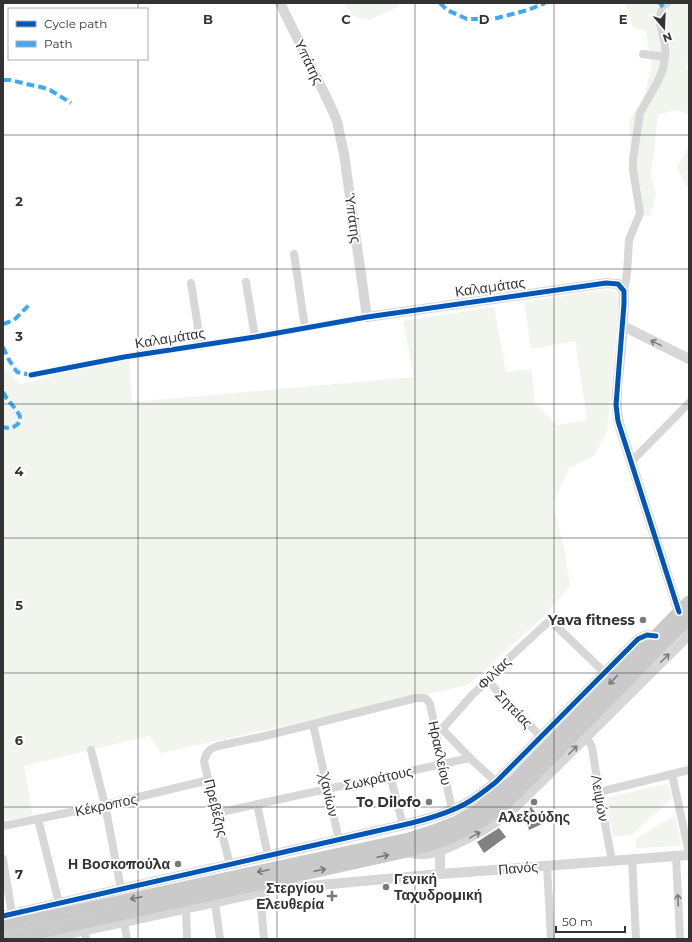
<svg xmlns="http://www.w3.org/2000/svg" width="692" height="942" viewBox="0 0 692 942" font-family="Montserrat,sans-serif">
	<rect width="100%" height="100%" fill="#fff"/>
	<g fill="#f1f5ed">
		<polygon points="344,3 398,3 398,7 369,20 353,16"/>
		<polygon points="625,3 689,3 689,58 686,68 689,69 689,116 680,110 658,114 651,176 656,193 650,216 642,215 634,202 629,121 644,96 652,65 646,31 633,27"/>
		<polygon points="689,147 689,186 686,186 677,167"/>
		<polygon points="609,289 615,292 619,299 618,320 607,431 594,456 569,468 553,504 564,548 570,586 543,617 468,685 161,753 149,736 24,766 33,815 3,821 3,366 20,384 129,356 132,402 414,377 403,321 494,307 506,372 532,369 535,404 557,425 587,420 575,341 531,349 524,302"/>
		<polygon points="666,784 669,785 672,798 633,834 631,835 613,837 606,800 609,797"/>
		<polygon points="675,815 681,846 636,848 636,839"/>
	</g>
	<g fill="#818181">
		<polygon points="531,807 544,823 529,830 525,814"/>
		<polygon points="499,828 506,837 484,853 477,842"/>
	</g>
	<g fill="none" stroke-linecap="round" stroke-linejoin="round">
		<g stroke="#d7d7d7" stroke-width="8">
			<path d="M643,54L665,57C665,54 666,50 665,47C664,31 653,18 667,3"/>
			<polyline points="294,254 305,328"/>
			<polyline points="246,282 255,337"/>
			<polyline points="191,283 201,346"/>
			<polyline points="624,291 627,273 629,240 640,213 633,170 633,159 640,113 658,81 663,69 665,57"/>
			<polyline points="31,375 124,357 255,337 367,317"/>
			<polyline points="631,462 689,403"/>
			<polyline points="488,681 541,737"/>
			<polyline points="313,724 339,840"/>
			<polyline points="586,736 592,747 599,792 612,861"/>
			<polyline points="91,750 105,805 121,889"/>
			<polyline points="672,774 689,853"/>
			<polyline points="390,775 403,825"/>
			<polyline points="496,782 470,758 442,729 473,694 488,681 508,659 547,623 551,621 605,673"/>
			<polyline points="599,792 689,770"/>
			<polyline points="257,804 268,856"/>
			<polyline points="217,813 470,758"/>
			<polyline points="38,819 59,903"/>
			<polyline points="3,826 105,805 209,780"/>
			<polyline points="676,856 680,939"/>
			<polyline points="3,859 12,914"/>
			<polyline points="632,859 636,939"/>
			<path d="M230,865L204,762C206,752 209,749 218,746L265,736L416,698H425L428,701L430,704L452,810"/>
			<polyline points="547,866 551,939"/>
			<polyline points="260,893 264,939"/>
			<polyline points="214,896 220,939"/>
			<polyline points="186,909 187,939"/>
			<polyline points="123,917 127,939"/>
			<polyline points="85,930 86,939"/>
		</g>
		<g stroke="#d7d7d7" stroke-width="10">
			<path d="M280,3L330,105L337,121L344,154L367,317L606,283L618,284L624,291C624,317 622,343 619,369C617,391 614,408 621,430L679,612"/>
			<polyline points="623,326 689,359"/>
			<polyline points="440,851 440,874"/>
			<path d="M407,852C411,853 415,854 419,854C429,855 439,851 449,847C473,837 495,825 515,807C523,800 531,792 539,784L687,637L689,633"/>
			<path d="M3,916L403,825C425,820 446,814 465,804C476,798 486,790 496,782L638,639L647,635L656,636"/>
			<polyline points="45,939 276,889 440,874 689,855"/>
		</g>
		<g stroke="#cacaca" stroke-width="13">
			<polyline points="3,927 409,839 434,831 457,822 477,811 514,781 689,602"/>
			<polyline points="8,939 403,852 438,842 462,832 485,819 502,806 522,787 689,618"/>
		</g>
		<g stroke="#3fa9f5" stroke-width="4" stroke-dasharray="8 4" stroke-linecap="butt">
			<polyline points="440,3 447,10 467,19 493,19 528,10 545,3"/>
			<polyline points="660,3 663,7"/>
			<polyline points="3,80 10,80 31,85 41,87 50,90 71,103"/>
			<polyline points="3,324 14,320 29,305"/>
			<polyline points="3,347 9,360 17,372 31,375"/>
			<path d="M3,392C5,395 6,398 8,400C13,407 28,419 15,426C11,429 7,428 3,427"/>
		</g>
		<g stroke="#fff" stroke-width="8">
			<g id="cycleway">
				<polyline points="31,375 124,357 255,337 367,317 606,283 618,284 624,291 624,304 616,405 618,421 679,612"/>
				<path d="M3,916L403,825C425,820 446,814 465,804C476,798 486,790 496,782L638,639L647,635L656,636"/>
			</g>
		</g>
		<use href="#cycleway" stroke="#0057b8" stroke-width="5"/>
	</g>
	<defs><path id="oneway-shaft" d="M-6 0H5M1.5-3L5.5 0L1.5 3" fill="none" stroke-width="1.6" stroke-linecap="round" stroke-linejoin="round"/></defs>
	<g stroke="#7d7d7d">
		<use href="#oneway-shaft" transform="translate(656 343) rotate(-154)"/>
		<use href="#oneway-shaft" transform="translate(665 658) rotate(-45)"/>
		<use href="#oneway-shaft" transform="translate(573 750) rotate(-45)"/>
		<use href="#oneway-shaft" transform="translate(475 835) rotate(-29)"/>
		<use href="#oneway-shaft" transform="translate(678 900) rotate(-93)"/>
	</g>
	<g stroke="#777">
		<use href="#oneway-shaft" transform="translate(613 680) rotate(134)"/>
		<use href="#oneway-shaft" transform="translate(383 856) rotate(-12)"/>
		<use href="#oneway-shaft" transform="translate(320 870) rotate(-12)"/>
		<use href="#oneway-shaft" transform="translate(263 871) rotate(168)"/>
		<use href="#oneway-shaft" transform="translate(136 898) rotate(168)"/>
	</g>
	<path fill="none" stroke="#333" stroke-width="1" stroke-opacity="0.55" d="M138,3V9M277,3V939M415,3V939M554,3V939M138,59V939M3,135H689M3,269H689M3,404H689M3,538H689M3,673H689M3,807H689"/>
	<g fill="#7a7a7a" stroke="#fff" stroke-width="1.5">
		<circle cx="643" cy="620" r="4"/>
		<circle cx="429" cy="802" r="4"/>
		<circle cx="534" cy="802" r="4"/>
		<circle cx="178" cy="864" r="4"/>
		<circle cx="386" cy="887" r="4"/>
		<path d="M330 890h4v4h4v4h-4v4h-4v-4h-4v-4h4z"/>
	</g>
	<g text-anchor="middle" dominant-baseline="central" stroke-width="4" stroke-linejoin="round" paint-order="stroke">
		<g font-size="14" fill="#333" stroke="#fff">
			<text transform="translate(309 62) rotate(64)">Υπάτης</text>
			<text transform="translate(353 218) rotate(82)">Ύπάτης</text>
			<text transform="translate(490 287) rotate(-8)">Καλαμάτας</text>
			<text transform="translate(170 338) rotate(-9)">Καλαμάτας</text>
			<text transform="translate(494 673) rotate(-45)">Φιλίας</text>
			<text transform="translate(514 709) rotate(46)">Σητείας</text>
			<text transform="translate(440 753) rotate(78)">Ηρακλείου</text>
			<text transform="translate(378 778) rotate(-12)">Σωκράτους</text>
			<text transform="translate(329 795) rotate(77)">Χανίων</text>
			<text transform="translate(600 798) rotate(80)">Λειψών</text>
			<text transform="translate(106 805) rotate(-12)">Κέκροπος</text>
			<text transform="translate(216 808) rotate(76)">Πρεβέζης</text>
			<text transform="translate(518 868) rotate(-5)">Πανός</text>
		</g>
		<g font-size="14" font-weight="bold" fill="#333" stroke="#fff" text-anchor="end">
			<text x="635" y="620">Yava fitness</text>
			<text x="421" y="802">To Dilofo</text>
			<text x="534" y="817" text-anchor="middle">Αλεξούδης</text>
			<text x="170" y="864">Η Βοσκοπούλα</text>
			<text x="394" y="879" text-anchor="start">Γενική<tspan x="394" dy="16">Ταχυδρομική</tspan></text>
			<text x="324" y="888">Στεργίου<tspan x="324" dy="16">Ελευθερία</tspan></text>
		</g>
	</g>
	<g font-size="13" text-anchor="middle" font-weight="bold" fill="#333" stroke="#fff" stroke-width="4" stroke-linejoin="round" paint-order="stroke">
		<text x="208" y="24">B</text>
		<text x="346" y="24">C</text>
		<text x="484" y="24">D</text>
		<text x="623" y="24">E</text>
		<text x="19" y="206">2</text>
		<text x="19" y="341">3</text>
		<text x="19" y="476">4</text>
		<text x="19" y="610">5</text>
		<text x="19" y="745">6</text>
		<text x="19" y="879">7</text>
	</g>
	<rect width="692" height="942" fill="none" stroke="#333333" stroke-width="8"/>
	<rect x="8" y="8" width="140" height="52" fill="#ffffff" stroke="#adadad"/>
	<rect x="16" y="21" width="20" height="6" fill="#0057b8" stroke="#adadad"/>
	<text x="44" y="28" font-size="12" fill="#333333">Cycle path</text>
	<rect x="16" y="41" width="20" height="6" fill="#3fa9f5" stroke="#adadad"/>
	<text x="44" y="48" font-size="12" fill="#333333">Path</text>
	<g transform="translate(664 28) rotate(161)" stroke="#ffffff" stroke-width="3" paint-order="stroke">
	<path d="M0-3L7 15L0 10L-7 15Z" fill="#333333"/>
	<text y="-6" font-size="11" font-weight="bold" text-anchor="middle" fill="#333333">N</text>
	</g>
	<path d="M556 926v6h69v-6" fill="none" stroke="#333333" stroke-width="2"/>
	<text x="562" y="926" font-size="12" fill="#333333" stroke="#ffffff" stroke-width="3" paint-order="stroke">50 m</text>
</svg>
